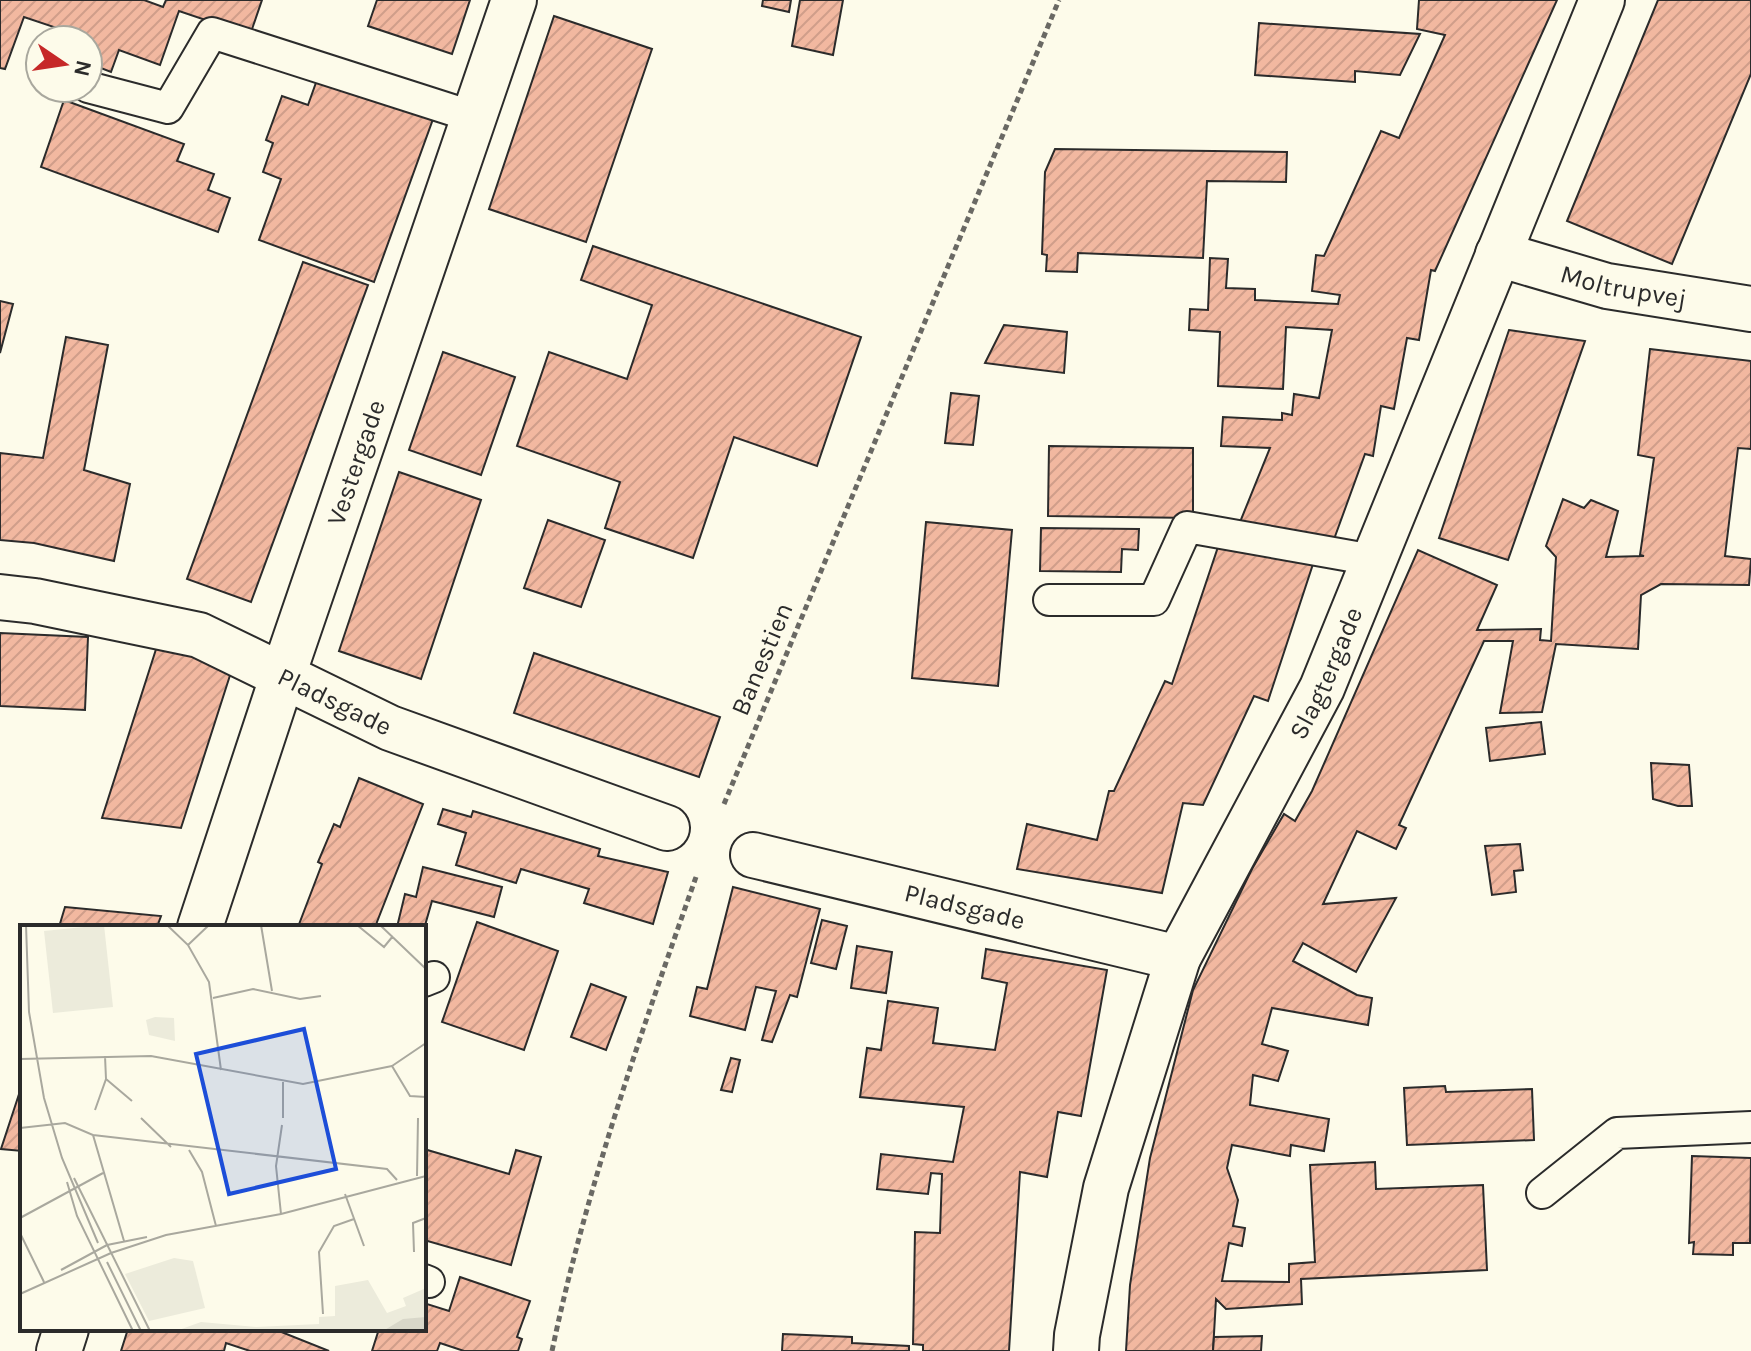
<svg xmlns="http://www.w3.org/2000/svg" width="1751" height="1351" viewBox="0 0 1751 1351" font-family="Karla,sans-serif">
	<defs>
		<pattern id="building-hatch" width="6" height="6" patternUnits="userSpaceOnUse" patternTransform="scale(2)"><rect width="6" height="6" fill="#f2b8a0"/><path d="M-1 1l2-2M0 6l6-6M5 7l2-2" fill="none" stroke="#d09e8a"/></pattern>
	</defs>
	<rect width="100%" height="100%" fill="#fdfbea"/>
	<g fill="url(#building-hatch)" stroke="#2b2b2b" stroke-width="2">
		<polygon points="0,0 144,0 163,7 166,0 262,0 250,35 179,11 160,65 119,50 111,72 88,63 88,40 59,40 63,30 24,17 5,69 0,68"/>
		<polygon points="377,0 470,0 452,54 368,26"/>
		<polygon points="763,0 791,0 789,12 762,6"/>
		<polygon points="800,0 843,0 833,55 792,46"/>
		<polygon points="1419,0 1557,0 1435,271 1431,270 1419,340 1407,338 1394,409 1381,406 1373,456 1365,454 1333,542 1238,527 1270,448 1221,446 1223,417 1282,420 1282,413 1292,415 1294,394 1319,398 1332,330 1286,327 1283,389 1218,386 1220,332 1189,330 1190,309 1208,310 1210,258 1228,259 1226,288 1255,289 1255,300 1338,304 1340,295 1312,291 1316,255 1324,256 1381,131 1399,138 1445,35 1417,29"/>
		<polygon points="1658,0 1751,0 1751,74 1672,264 1567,221"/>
		<polygon points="554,16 652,49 586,242 489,209"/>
		<polygon points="1259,23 1420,34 1400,75 1355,71 1355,82 1255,75"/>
		<polygon points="318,77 433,119 374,282 259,240 281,179 263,172 273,143 266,140 282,96 308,105"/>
		<polygon points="64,100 184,144 177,161 214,174 208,190 230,198 218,232 41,167"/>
		<polygon points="1055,149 1287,152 1286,182 1207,181 1203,258 1078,253 1077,272 1046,271 1047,255 1042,254 1045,172"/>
		<polygon points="593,246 861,337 817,466 734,437 693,558 605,528 620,482 517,446 549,352 627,379 652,305 581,280"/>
		<polygon points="303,262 368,285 251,602 187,579"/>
		<polygon points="0,301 13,304 0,353"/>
		<polygon points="1004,325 1067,332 1064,373 985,363"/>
		<polygon points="1509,330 1585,341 1508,560 1439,538"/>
		<polygon points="66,337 108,345 84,470 130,484 114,561 34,543 0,540 0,453 43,458"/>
		<polygon points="1650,349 1751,361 1751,449 1738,448 1725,556 1751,559 1749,585 1661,584 1641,595 1638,649 1556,644 1542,712 1500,713 1513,641 1484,641 1399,825 1406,828 1396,849 1357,831 1323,904 1396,898 1356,972 1303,943 1293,961 1357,995 1372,998 1368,1025 1272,1008 1262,1044 1288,1051 1278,1081 1253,1075 1250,1105 1329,1119 1324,1151 1291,1145 1290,1156 1232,1145 1227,1168 1238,1200 1233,1226 1245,1228 1242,1246 1229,1243 1222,1281 1289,1282 1289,1264 1315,1262 1310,1165 1375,1162 1376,1189 1483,1185 1487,1270 1301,1279 1302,1304 1226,1309 1216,1299 1213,1351 1126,1351 1130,1285 1150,1158 1193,990 1252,869 1284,814 1295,821 1312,791 1418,550 1497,585 1477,630 1541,629 1540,640 1551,641 1556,557 1546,546 1563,499 1584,508 1591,500 1618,511 1606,557 1644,556 1640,555 1654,458 1638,455"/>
		<polygon points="443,352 515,377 481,475 409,450"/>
		<polygon points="951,393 979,396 973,445 945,443"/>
		<polygon points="1049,446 1193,448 1193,518 1048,516"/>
		<polygon points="399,472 481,500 421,679 339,651"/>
		<polygon points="548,520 605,540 581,607 524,588"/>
		<polygon points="926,522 1012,530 998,686 912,678"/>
		<polygon points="1041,528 1139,529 1138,550 1122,549 1121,572 1040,571"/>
		<polygon points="1218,547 1313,564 1268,701 1254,696 1203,805 1183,803 1162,893 1017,869 1027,824 1097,840 1109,791 1114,791 1165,681 1172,684"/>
		<polygon points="0,633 88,637 85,710 0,706"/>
		<polygon points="158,643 233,666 181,828 102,818"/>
		<polygon points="534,653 720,717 699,777 514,713"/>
		<polygon points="1541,722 1545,754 1490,761 1486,728"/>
		<polygon points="1651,763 1689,765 1692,806 1678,806 1653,799"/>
		<polygon points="359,778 423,804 375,927 298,927 322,864 318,862 334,824 340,827"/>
		<polygon points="443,809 471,817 473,811 600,849 598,856 668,872 653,924 584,903 589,889 521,869 516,883 456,865 466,833 438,824"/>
		<polygon points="1520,844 1523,870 1514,871 1516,892 1492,895 1485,846"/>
		<polygon points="423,867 502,887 494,917 432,901 424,929 397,927 405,894 416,897"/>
		<polygon points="733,887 820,909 797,997 790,995 772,1042 762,1040 776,991 756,987 745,1030 690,1016 697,987 707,989"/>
		<polygon points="65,907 161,916 157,927 59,927"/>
		<polygon points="822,920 847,926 836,969 811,963"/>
		<polygon points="477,922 558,951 524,1050 442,1022"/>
		<polygon points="857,946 892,952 886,993 851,988"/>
		<polygon points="986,949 1107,970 1081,1116 1058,1112 1047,1177 1020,1172 1009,1351 923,1351 923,1345 913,1344 915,1232 940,1233 942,1174 931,1173 928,1194 877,1189 881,1154 953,1162 964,1107 860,1097 867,1048 881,1050 888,1001 938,1008 933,1043 995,1050 1007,983 982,978"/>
		<polygon points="591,984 626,997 606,1050 571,1037"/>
		<polygon points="731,1058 740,1060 732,1092 721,1090"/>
		<polygon points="22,1085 22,1151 1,1149"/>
		<polygon points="1445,1086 1446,1092 1532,1089 1534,1140 1407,1145 1404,1088"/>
		<polygon points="424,1149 509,1174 516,1150 541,1157 511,1265 424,1240"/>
		<polygon points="1692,1156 1751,1158 1750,1243 1733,1243 1733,1255 1693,1254 1694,1242 1689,1243"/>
		<polygon points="460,1277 530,1301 517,1337 522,1339 518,1351 464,1351 440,1343 437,1351 372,1351 379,1329 424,1329 424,1303 449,1311"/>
		<polygon points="128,1329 274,1329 329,1351 250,1351 226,1343 224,1351 121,1351"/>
		<polygon points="783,1334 852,1337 852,1343 909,1346 909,1351 782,1351"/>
		<polygon points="1262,1336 1261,1351 1213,1351 1214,1337"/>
	</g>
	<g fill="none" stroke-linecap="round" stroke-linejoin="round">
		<g stroke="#2b2b2b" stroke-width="34">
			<g id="service">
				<polyline points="88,87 168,108 212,33 474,117"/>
				<polyline points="1049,600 1154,600 1187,527 1373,560"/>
				<polyline points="424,981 434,977"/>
				<polyline points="1542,1193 1617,1133 1751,1127"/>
				<polyline points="424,1280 429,1282"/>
			</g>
		</g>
		<g stroke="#2b2b2b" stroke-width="48">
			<g id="minor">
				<path id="s1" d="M1498,254L1607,286L1751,309"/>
				<path id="s2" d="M0,597L35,601L199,635L390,728L667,828"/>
				<path id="s3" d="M753,855L1178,958"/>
				<path id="s4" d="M200,927L283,675L514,0"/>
				<polyline points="59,1351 66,1329"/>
				<path id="s5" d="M1076,1351L1077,1335L1106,1188L1178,958L1322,688L1602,0"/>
			</g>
		</g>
		<g stroke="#6a6964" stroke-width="5" stroke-dasharray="6 4" stroke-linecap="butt">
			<polyline points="724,804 1059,0"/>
			<path d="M552,1351C586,1189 641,1033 696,877"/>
		</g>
		<use href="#service" stroke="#fdfbea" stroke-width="30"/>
		<use href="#minor" stroke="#fdfbea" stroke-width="44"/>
	</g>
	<g text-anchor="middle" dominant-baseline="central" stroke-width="6" stroke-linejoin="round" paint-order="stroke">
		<g font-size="26" fill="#2b2b2b" stroke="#fdfbea">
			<text stroke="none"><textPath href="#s1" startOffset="130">Moltrupvej</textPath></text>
			<text stroke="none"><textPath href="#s4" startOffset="490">Vestergade</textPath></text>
			<text transform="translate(762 659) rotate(-67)">Banestien</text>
			<text stroke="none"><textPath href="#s5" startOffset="728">Slagtergade</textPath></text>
			<text stroke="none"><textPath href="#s2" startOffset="354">Pladsgade</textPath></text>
			<text stroke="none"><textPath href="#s3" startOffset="218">Pladsgade</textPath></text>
		</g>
	</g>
	<g transform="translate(20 925)">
		<rect width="406" height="406" fill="#fdfbea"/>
		<path d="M84,0L93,82L33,88L24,6Z" fill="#ecebdb"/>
		<path d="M154,333L173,336L185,383L129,396L105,349Z" fill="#ecebdb"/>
		<path d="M135,92L154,93L155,116L129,110L126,95ZM348,355L367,388L386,381L383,373L406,363V406H156L181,397L236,402L299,399V392L315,391V361Z" fill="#ecebdb"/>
		<path d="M406,392V406H363L383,394Z" fill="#d8d7c9"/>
		<path fill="none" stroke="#a9a89e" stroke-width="2" d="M6,0L9,87L24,173L42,233L78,318M147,0L168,20L189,57L201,145M241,0L252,66M337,0L364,22L373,11M360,0L406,44M168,20L189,0M193,73L233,64L280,74L301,71M0,134L131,131L283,159L372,141M372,141L390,171L406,172M372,141L406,118M86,154L112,176M75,185L86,154L85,131M121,193L151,222M263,193V157M0,203L45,198L73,210L104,316M73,210L367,244L377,255M169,225L182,247L196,301M397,251L398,193M54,253L130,406M47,257L57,291L113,406M325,269L344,321M261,289L256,241L262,200M0,293L83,248M0,308L24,357M87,320L127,312M394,327L393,298L406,293M91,328L146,310L261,289L406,251M87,337L121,406M41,345L87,320M0,369L91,328M303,389L299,327L314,301L334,294"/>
		<path fill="#1d4ed8" fill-opacity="0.15" stroke="#1d4ed8" stroke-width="4" d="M284,104L316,244L209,269L176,129Z"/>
		<rect width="406" height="406" fill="none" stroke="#2b2b2b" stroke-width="4"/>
	</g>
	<g transform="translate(64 64) rotate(103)"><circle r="38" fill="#fdfbea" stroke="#a9a89e" stroke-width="2"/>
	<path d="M0-6L14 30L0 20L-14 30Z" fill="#c62828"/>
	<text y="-12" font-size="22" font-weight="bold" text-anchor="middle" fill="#2b2b2b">N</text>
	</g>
</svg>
